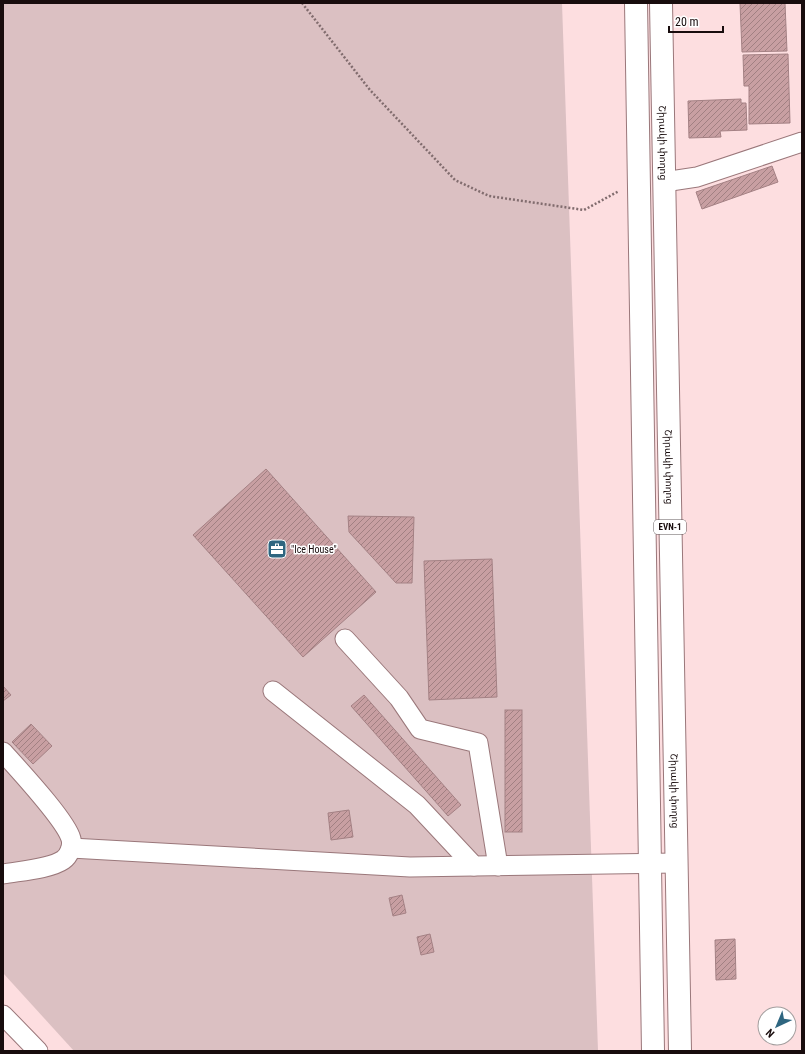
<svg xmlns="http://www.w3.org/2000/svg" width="805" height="1054" viewBox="0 0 805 1054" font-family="'Roboto Condensed','Noto Sans Armenian',sans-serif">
	<defs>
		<pattern id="building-hatch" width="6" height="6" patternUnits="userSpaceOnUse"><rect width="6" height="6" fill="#c89fa2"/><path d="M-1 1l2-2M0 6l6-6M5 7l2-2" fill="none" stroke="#a18082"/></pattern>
	</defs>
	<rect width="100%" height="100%" fill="#fddee0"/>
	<polygon fill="#dbc0c2" points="3,3 562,3 598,1051 74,1051 3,973"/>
	<g fill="url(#building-hatch)" stroke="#a48184">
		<polygon points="740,3 785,3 787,51 742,52"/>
		<polygon points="788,54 790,123 749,124 749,86 744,86 743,55"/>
		<polygon points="741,99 741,103 746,103 747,130 720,131 721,137 689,138 688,101"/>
		<polygon points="772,166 778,182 702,209 696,192"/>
		<polygon points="266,469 376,592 303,657 193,535"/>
		<polygon points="348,516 414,517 412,583 396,583 349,532"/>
		<polygon points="492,559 497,697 429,700 424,561"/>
		<polygon points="3,686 11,695 3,701"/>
		<polygon points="364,695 461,805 448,816 351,706"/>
		<rect x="505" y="710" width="17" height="122"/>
		<polygon points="31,724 52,746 33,764 12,742"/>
		<polygon points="349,810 353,837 331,840 328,813"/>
		<polygon points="402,895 406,913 393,916 389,898"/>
		<polygon points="430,934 434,952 421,955 417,937"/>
		<polygon points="735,939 736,979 716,980 715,940"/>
	</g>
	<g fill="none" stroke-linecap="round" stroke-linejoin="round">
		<g stroke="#9a777a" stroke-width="21">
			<g id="minor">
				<polyline points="664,182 697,177 802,142"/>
				<polyline points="345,639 399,698 420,729 478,743 498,866"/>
				<polyline points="273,691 417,805 474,866 676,863"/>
				<polyline points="71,848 410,867 474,866"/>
				<path d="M3,874C19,871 50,869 63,860C69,856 73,846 71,839C66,820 18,769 3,752"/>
				<polyline points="3,1015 38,1051"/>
			</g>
		</g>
		<g stroke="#9a777a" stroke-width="24">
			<g id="highway">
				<polyline points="636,3 653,1051"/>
				<path id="s1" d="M661,3L680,1051"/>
			</g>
		</g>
		<polyline stroke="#816c6e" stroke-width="2.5" stroke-dasharray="2 2" stroke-linecap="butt" points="302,3 370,90 455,180 489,196 584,210 619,191"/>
		<use href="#minor" stroke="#fff" stroke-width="19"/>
		<use href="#highway" stroke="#fff" stroke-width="22"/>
	</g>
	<defs>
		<g id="office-square" transform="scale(1)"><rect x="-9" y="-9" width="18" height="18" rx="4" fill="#2e6680" stroke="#fff"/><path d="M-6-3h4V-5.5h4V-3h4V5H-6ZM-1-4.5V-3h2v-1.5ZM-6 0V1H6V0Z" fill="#fff"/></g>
	</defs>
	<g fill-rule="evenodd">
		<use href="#office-square" x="277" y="549"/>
	</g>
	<g text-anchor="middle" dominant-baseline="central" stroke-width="3" stroke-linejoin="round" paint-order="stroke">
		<rect fill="#fff" stroke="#5d5556" stroke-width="1" x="654" y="520" width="32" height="14" rx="3"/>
		<g font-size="9" font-weight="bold" fill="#180c0d">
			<text x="670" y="527">EVN-1</text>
		</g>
		<g font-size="10" fill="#180c0d" stroke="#fff">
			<text stroke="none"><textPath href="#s1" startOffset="140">Շիրակի փողոց</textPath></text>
			<text stroke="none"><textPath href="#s1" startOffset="464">Շիրակի փողոց</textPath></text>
			<text stroke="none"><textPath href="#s1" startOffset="788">Շիրակի փողոց</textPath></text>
		</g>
		<g font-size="10" fill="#180c0d" stroke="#fff" text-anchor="start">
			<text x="291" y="549">"Ice House"</text>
		</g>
	</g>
	<rect width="805" height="1054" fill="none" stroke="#180c0d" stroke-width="8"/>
	<g transform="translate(777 1026) rotate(224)"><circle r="19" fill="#ffffff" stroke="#a39e9e"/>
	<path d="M0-3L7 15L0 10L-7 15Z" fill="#2e6680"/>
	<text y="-6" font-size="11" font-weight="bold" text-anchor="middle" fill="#180c0d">N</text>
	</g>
	<path d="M669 26v6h54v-6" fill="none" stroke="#180c0d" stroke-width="2"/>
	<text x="675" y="26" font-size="12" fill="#180c0d" stroke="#ffffff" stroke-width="3" paint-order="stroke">20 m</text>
</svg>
